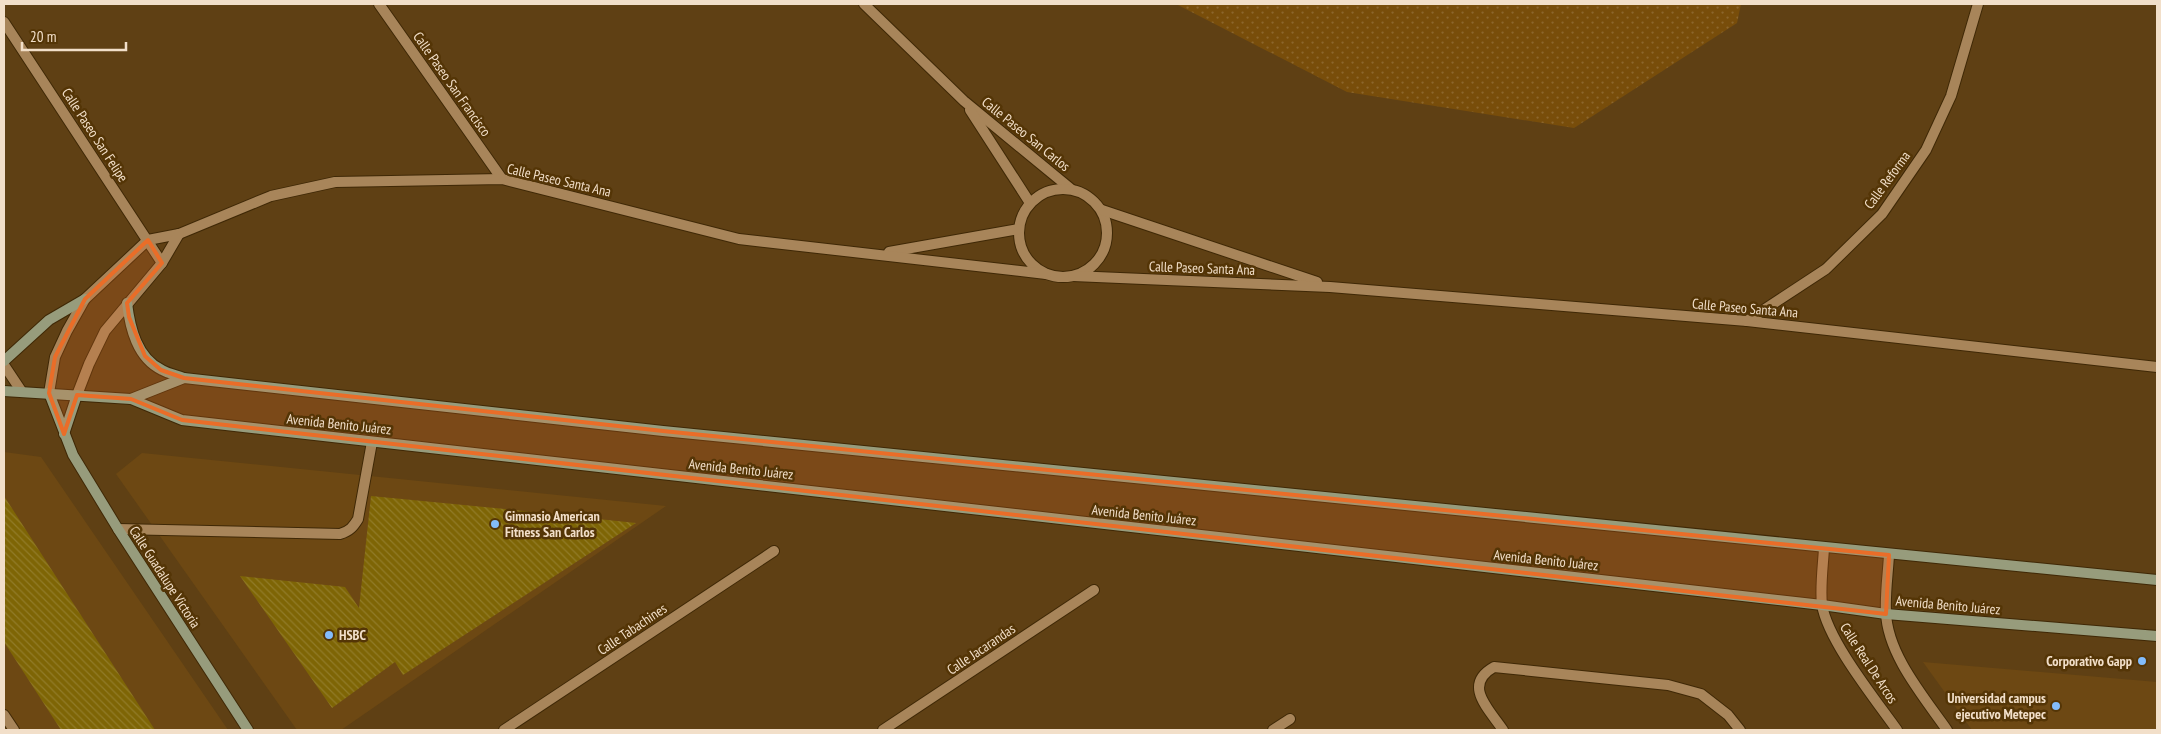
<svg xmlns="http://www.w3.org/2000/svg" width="2161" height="734" viewBox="0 0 2161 734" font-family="'PT Sans Narrow',sans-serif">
	<defs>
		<pattern id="grass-dots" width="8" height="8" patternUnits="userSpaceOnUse" patternTransform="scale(1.25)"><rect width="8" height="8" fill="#784d0a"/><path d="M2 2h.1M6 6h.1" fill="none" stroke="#8c662c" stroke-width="1.8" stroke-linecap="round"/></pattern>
		<pattern id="building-back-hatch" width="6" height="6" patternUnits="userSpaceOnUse" patternTransform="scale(1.25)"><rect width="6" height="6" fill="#7e6505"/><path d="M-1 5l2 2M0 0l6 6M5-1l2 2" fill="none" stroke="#917b28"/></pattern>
	</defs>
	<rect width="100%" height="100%" fill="#5f4014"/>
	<g fill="#6d4813">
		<polygon points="4,452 41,457 228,730 4,730"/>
		<polygon points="142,453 666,506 341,730 297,730 116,474"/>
		<polygon points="1923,662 2157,682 2157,730 1972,730"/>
	</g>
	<polygon fill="url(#grass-dots)" points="1176,4 1741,4 1737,23 1574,128 1347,92"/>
	<g fill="url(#building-back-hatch)">
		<polygon points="4,496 155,730 61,730 4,642"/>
		<polygon points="371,496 514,510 636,523 403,675 395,662 332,708 240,576 345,587 359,608"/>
	</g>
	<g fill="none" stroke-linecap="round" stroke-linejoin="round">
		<g stroke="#3f2806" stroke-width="12">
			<g id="lane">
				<path d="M118,529L340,534C350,531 353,527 358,519L372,442"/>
				<polyline points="4,715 14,730"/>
			</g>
		</g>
		<g stroke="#3f2806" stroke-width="12">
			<g id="street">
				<polyline points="379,4 502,179"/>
				<polyline points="864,4 964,101 1071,189"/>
				<polyline points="4,22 162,263"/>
				<polyline points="970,110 1030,203"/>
				<circle cx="1063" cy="233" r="44"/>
				<polyline points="1102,210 1317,282"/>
				<polyline points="889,252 1019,229"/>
				<polyline points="1073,276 1330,287 1747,321 2157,367"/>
				<polyline points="1747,321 1826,269 1882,214 1926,150 1951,96 1978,4"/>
				<polyline points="4,365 22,392"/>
				<polyline points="49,393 55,357 67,331 85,299 148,240 179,234 271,196 335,182 502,179 739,239 1046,274"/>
				<polyline points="77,395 89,364 105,331 162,263 179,234"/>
				<path d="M1824,548C1823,566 1820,587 1822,605C1828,641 1875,699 1897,730"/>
				<path d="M1889,555C1888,574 1885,593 1886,612C1887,654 1924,697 1947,730"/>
				<polyline points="504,730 774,551"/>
				<polyline points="883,730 1094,590"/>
				<polyline points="1273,730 1290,719"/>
				<path d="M1503,730C1489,709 1462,685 1494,667L1668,685L1701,694L1728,715L1740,730"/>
			</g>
		</g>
		<g stroke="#3f2806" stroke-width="12">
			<g id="secondary">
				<path d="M127,303C130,328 137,358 162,370C169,374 177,375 184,378"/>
				<polyline points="4,361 49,320 85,299"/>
				<polyline points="4,391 131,399 182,420 1822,605 1886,614 2157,636"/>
				<polyline points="49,393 73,455 118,529 248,730"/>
				<polyline points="131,399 184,378 663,431 2157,580"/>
				<polyline points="64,434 77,395"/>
			</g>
		</g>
		<use href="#lane" stroke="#a8855a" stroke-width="10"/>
		<use href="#street" stroke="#a8855a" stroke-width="10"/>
		<use href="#secondary" stroke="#979c7c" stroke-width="10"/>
	</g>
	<path fill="#ea6d28" fill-opacity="0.2" stroke="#ea6d28" stroke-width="4" stroke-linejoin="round" d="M148,240L162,263L127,303L129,317L145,356L161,370L184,378L663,431L1889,555L1886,614L182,420L131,399L77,395L64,434L49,393L55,357L85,299Z"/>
	<g fill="#83bcfb" stroke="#543506" stroke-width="2">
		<circle cx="495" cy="524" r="5"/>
		<circle cx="329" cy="635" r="5"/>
		<circle cx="2142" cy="661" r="5"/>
		<circle cx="2056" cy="706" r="5"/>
	</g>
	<g text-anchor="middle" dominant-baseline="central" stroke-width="5" stroke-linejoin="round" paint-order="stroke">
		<g font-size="14" fill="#f2dfc9" stroke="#543506">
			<text transform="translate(452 84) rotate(55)">Calle Paseo San Francisco</text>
			<text transform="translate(1026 134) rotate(39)">Calle Paseo San Carlos</text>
			<text transform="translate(95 135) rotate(57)">Calle Paseo San Felipe</text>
			<text transform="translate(559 180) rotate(13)">Calle Paseo Santa Ana</text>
			<text transform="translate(1887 180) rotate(-54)">Calle Reforma</text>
			<text transform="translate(1202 268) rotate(2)">Calle Paseo Santa Ana</text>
			<text transform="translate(1745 308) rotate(5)">Calle Paseo Santa Ana</text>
			<text transform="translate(339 424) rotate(6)">Avenida Benito Juárez</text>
			<text transform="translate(741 469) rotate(6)">Avenida Benito Juárez</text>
			<text transform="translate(1144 515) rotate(6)">Avenida Benito Juárez</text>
			<text transform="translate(1546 560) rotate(6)">Avenida Benito Juárez</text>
			<text transform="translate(165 577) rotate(57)">Calle Guadalupe Victoria</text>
			<text transform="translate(1948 605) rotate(5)">Avenida Benito Juárez</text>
			<text transform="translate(632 629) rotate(-34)">Calle Tabachines</text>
			<text transform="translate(981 649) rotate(-34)">Calle Jacarandas</text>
			<text transform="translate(1869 663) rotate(57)">Calle Real De Arcos</text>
		</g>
		<g font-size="14" font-weight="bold" fill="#f2dfc9" stroke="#543506" text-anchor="start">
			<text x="505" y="516">Gimnasio American<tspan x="505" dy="16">Fitness San Carlos</tspan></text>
			<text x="339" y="635">HSBC</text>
			<text x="2132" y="661" text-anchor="end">Corporativo Gapp</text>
			<text x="2046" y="698" text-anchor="end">Universidad campus<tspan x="2046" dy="16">ejecutivo Metepec</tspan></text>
		</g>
	</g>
	<rect width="2161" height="734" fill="none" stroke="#f2dfc9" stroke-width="10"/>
	<path d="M22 42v8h104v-8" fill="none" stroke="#f2dfc9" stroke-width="2.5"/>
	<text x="30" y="42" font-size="15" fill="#f2dfc9" stroke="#543506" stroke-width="4" paint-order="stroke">20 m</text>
</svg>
